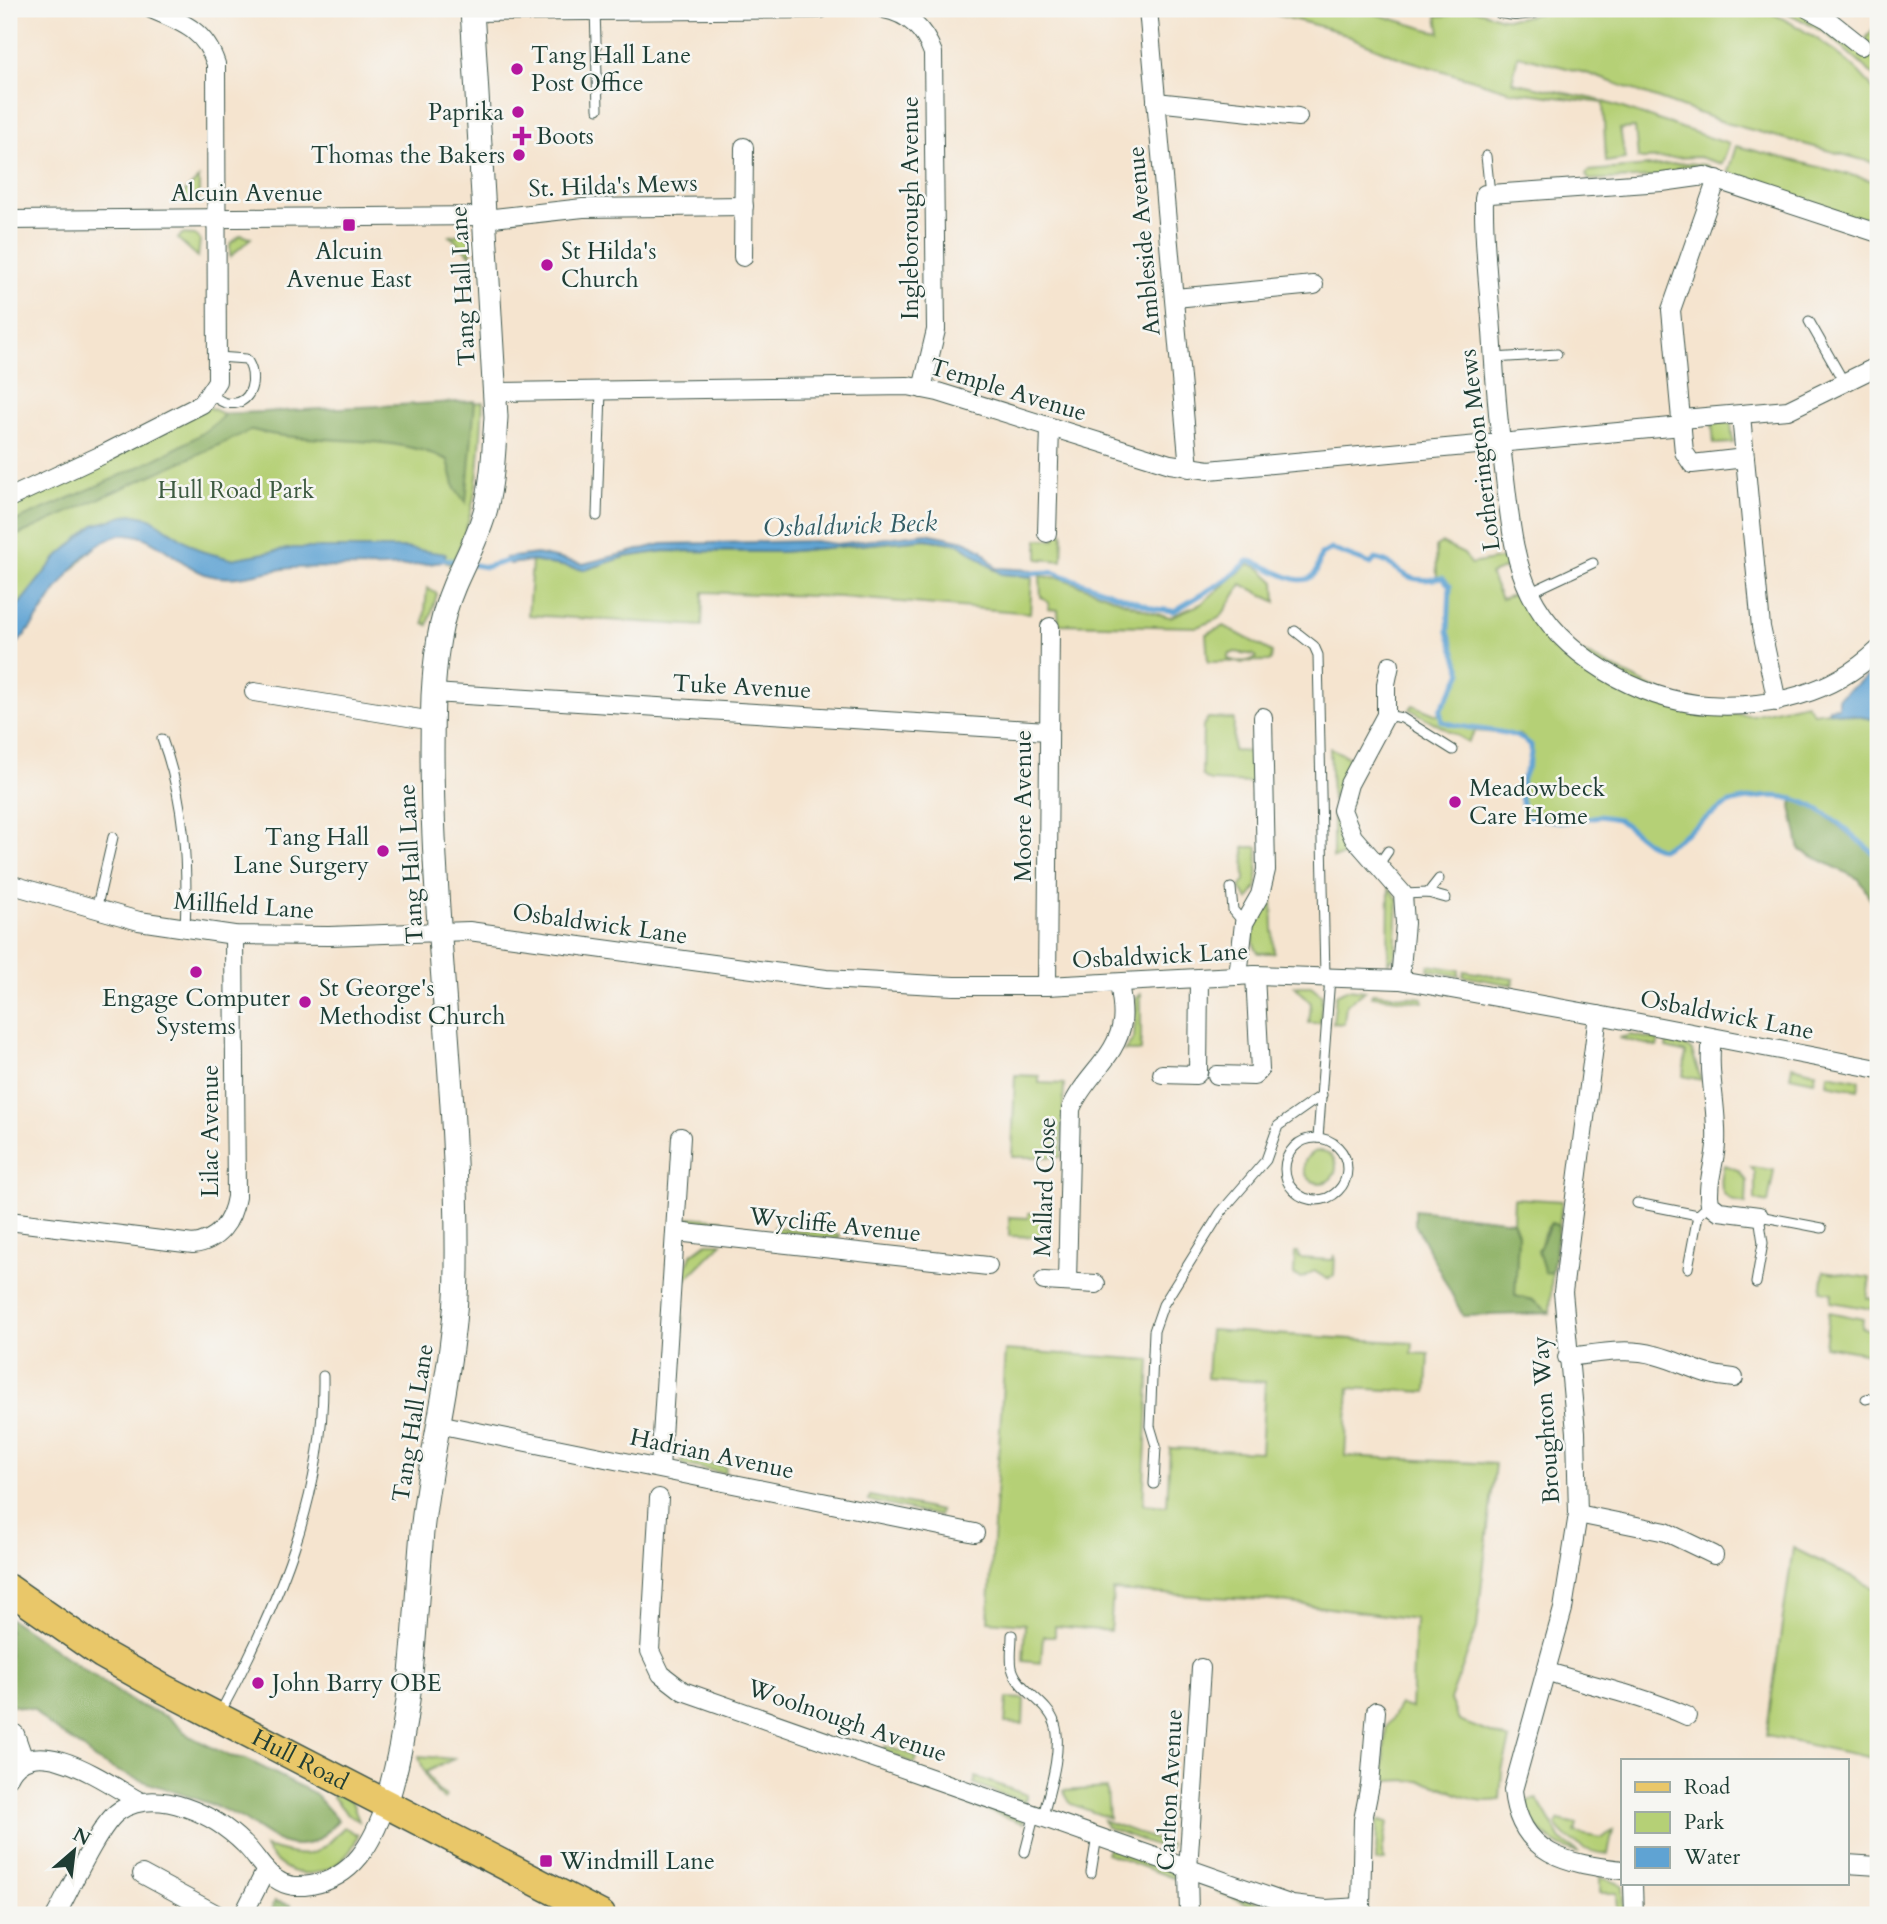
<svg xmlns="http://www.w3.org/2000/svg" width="1887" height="1924" viewBox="0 0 1887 1924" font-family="Cardo,serif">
	<rect width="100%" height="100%" fill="#f6f6f2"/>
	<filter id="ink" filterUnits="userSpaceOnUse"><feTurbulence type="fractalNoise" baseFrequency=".0143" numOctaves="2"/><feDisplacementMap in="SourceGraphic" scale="14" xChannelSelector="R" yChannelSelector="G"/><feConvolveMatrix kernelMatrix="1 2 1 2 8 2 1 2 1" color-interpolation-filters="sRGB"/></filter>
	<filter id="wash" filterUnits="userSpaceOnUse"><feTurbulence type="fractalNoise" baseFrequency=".00686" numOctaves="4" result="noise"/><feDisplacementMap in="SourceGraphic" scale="28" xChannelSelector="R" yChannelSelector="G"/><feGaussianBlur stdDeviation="1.57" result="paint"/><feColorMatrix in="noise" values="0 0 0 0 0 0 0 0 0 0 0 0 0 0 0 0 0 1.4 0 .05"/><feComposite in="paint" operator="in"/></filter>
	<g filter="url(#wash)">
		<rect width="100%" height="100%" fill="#f5e4cf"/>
		<g fill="#b5d076" stroke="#6a8655" stroke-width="2" fill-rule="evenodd">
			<path d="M1254,9H1359L1440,33L1437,16L1450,15V11L1473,9L1502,18H1517L1558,9H1772L1771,13C1799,25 1874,71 1878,103C1881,122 1878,144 1878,164L1726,123L1589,74L1518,55L1512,82L1599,100L1729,144L1722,164L1699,157L1643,159L1638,158L1635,128L1620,129L1625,159L1606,162L1603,103L1510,91L1400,58L1334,30Z"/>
			<path d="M1780,9C1814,9 1838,35 1864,55L1873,46L1865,40L1878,22V79L1826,33Z"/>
			<polygon points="1736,146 1878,182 1878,228 1728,172"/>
			<polygon points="1687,163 1706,165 1714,170 1686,166 1657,177 1589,180 1586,175 1588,171"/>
			<polygon points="199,178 199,197 194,202 180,202 178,199"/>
			<polygon points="465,233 471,241 471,255 450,236"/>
			<polygon points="182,234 195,235 200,240 198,257 178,239"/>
			<polygon points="241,235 251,238 230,257 230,244"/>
			<path d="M483,402C480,458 478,514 451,565L437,557L231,569L136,524L113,527L9,637V498L202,404L224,414Z"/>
			<polygon points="1731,422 1733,443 1714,444 1712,423"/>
			<polygon points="1055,533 1063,533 1062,561 1038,559 1038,539 1055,539"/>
			<polygon points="925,539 960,544 978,554 994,570 1032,577 1030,613 841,597 703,592 702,626 528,615 532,561 585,570 625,557 665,551 782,552"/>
			<path d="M1441,543L1464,554L1471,564L1505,558L1507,568L1490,574L1501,599L1522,592L1553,638L1704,713L1752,715L1806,703L1813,713L1828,711L1878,720V857C1841,825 1807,787 1754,798C1746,800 1735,800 1728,804C1704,817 1685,837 1661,849L1651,845L1618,819L1599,816L1565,822L1527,817C1510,777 1533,774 1531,744L1520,735L1475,731L1468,742L1410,709L1413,705L1437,715L1462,673L1448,632L1450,586L1443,579H1437L1436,546Z"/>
			<polygon points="1249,564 1260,568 1275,582 1276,602 1242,584 1220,618 1197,627 1059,624 1058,610 1049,609 1049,603 1041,597 1040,576 1061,578 1153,613 1170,617 1201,604"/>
			<polygon points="427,588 437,594 428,625 424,623"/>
			<path d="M1224,626L1272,652L1271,661L1208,662L1206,634ZM1235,652L1254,655L1256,658L1242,663L1228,659V655Z"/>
			<polygon points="1208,718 1234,719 1233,751 1256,752 1253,783 1210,781 1202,776 1203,726"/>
			<polygon points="1330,748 1354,760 1332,800"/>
			<polygon points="1333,811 1355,854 1333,858"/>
			<polygon points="1244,847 1258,847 1257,886 1248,900 1240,888 1245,880"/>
			<polygon points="1389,887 1398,900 1395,956 1388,963"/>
			<path d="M1272,900L1274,953H1258C1246,934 1259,914 1272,900Z"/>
			<polygon points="1429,965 1459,970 1459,976 1428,970"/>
			<polygon points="1464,971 1514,979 1513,985 1463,976"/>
			<polygon points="1295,986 1311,986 1322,995 1320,1023 1309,1023 1311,1003"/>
			<polygon points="1348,989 1365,991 1346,1005 1344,1024 1333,1023 1336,995"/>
			<polygon points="1372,993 1423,998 1423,1002 1371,996"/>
			<polygon points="1141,994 1141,1051 1124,1051 1134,1038 1136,999"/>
			<polygon points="1631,1035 1659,1040 1657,1047 1619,1038"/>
			<polygon points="1667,1042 1684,1046 1692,1051 1701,1080 1683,1076 1686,1053 1666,1048"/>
			<polygon points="1792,1066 1816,1072 1814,1081 1790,1076"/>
			<polygon points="1828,1074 1860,1080 1858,1090 1827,1084"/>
			<polygon points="1015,1075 1039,1076 1039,1083 1064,1084 1061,1157 1012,1157"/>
			<circle cx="1320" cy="1167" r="16"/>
			<path d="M1724,1165L1738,1170L1747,1181L1746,1204C1720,1200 1718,1189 1724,1165Z"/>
			<polygon points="1751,1167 1774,1170 1768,1203 1755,1200 1755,1173"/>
			<path d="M1514,1198L1562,1201L1559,1226L1551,1223C1536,1241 1542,1253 1545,1272H1552L1550,1313L1532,1300L1515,1296L1518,1234L1513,1221Z"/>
			<polygon points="1028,1213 1042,1213 1042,1237 1009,1236 1009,1217 1028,1218"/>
			<polygon points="689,1217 723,1220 722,1226 688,1222"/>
			<polygon points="774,1227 840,1235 838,1239 775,1233"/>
			<polygon points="707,1243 722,1243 679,1286 691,1255"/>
			<polygon points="1295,1252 1298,1252 1299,1258 1332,1260 1335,1255 1334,1276 1327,1279 1314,1271 1302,1278 1294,1275"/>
			<polygon points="1824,1271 1870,1278 1867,1298 1878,1300 1878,1310 1831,1302 1832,1293 1821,1291"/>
			<polygon points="1829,1312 1863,1319 1862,1328 1872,1330 1871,1340 1878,1341 1875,1355 1825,1346"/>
			<polygon points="677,1316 683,1317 680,1363 675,1363"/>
			<path d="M1210,1330L1413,1343L1412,1353L1429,1354L1427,1392L1349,1388L1345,1456L1495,1464L1477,1628L1450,1700L1459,1721L1510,1740L1502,1771L1500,1800C1470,1804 1462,1794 1436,1785C1419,1779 1403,1780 1386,1781L1383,1777L1386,1728L1400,1705L1411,1708L1415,1619L1266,1600L1113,1591L1110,1631L1055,1626V1636H1043L1041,1663L1023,1661L1025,1624L988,1621L1005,1350L1150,1360L1143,1504L1167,1506L1170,1448L1261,1452L1265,1382L1207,1378Z"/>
			<polygon points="682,1458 726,1467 725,1473 685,1465 680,1463"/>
			<polygon points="870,1496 940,1511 939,1516 869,1501"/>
			<polygon points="1793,1548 1878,1590 1878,1759 1766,1736"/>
			<polygon points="1007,1698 1024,1699 1023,1724 1005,1723"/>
			<polygon points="885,1746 917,1757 915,1763 883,1752"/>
			<path d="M419,1756L454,1759L426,1772L438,1791L446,1796L445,1799C430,1790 423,1771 419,1756Z"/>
			<polygon points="976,1777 1027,1795 1024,1802 974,1784"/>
			<polygon points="942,1788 1024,1819 1023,1823 940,1794"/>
			<polygon points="1107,1788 1109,1818 1071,1804 1063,1791"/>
			<polygon points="336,1792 352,1802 359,1821 347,1814 333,1797"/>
			<path d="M1537,1799L1561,1840L1579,1853C1551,1846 1533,1829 1525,1801Z"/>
			<polygon points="1103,1820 1170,1845 1168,1850 1106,1827"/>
			<polygon points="1377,1820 1388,1822 1382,1853 1385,1861 1376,1862"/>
			<path d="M1559,1820L1577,1824L1575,1833L1601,1838L1613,1831L1608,1854C1586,1852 1569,1843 1556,1825Z"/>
			<path d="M344,1827L358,1835C344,1878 288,1889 265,1847C308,1858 314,1861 344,1827Z"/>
			<polygon points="1108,1848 1176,1873 1176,1879 1106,1853"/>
			<polygon points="1600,1877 1623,1885 1625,1915 1618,1911 1617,1893 1600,1893"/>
			<polygon points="1216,1891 1270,1906 1329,1915 1277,1915 1276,1910 1256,1908"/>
		</g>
		<g fill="#90b267" stroke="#58784e" stroke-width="2">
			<path d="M475,401L466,503L455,489L448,460C386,431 317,447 252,430L9,539V524C48,506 207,444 224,414Z"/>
			<polygon points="1795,798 1814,806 1878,858 1878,912 1859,879 1800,850 1791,807"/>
			<polygon points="1415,1210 1513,1221 1518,1234 1515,1296 1532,1300 1550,1313 1463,1316 1415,1224"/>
			<polygon points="1551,1223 1559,1226 1552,1272 1545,1273 1538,1251"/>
			<path d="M9,1618L134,1703L168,1717L189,1736L229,1756L246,1759L314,1793L338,1820C327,1833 316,1845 299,1845C276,1846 259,1828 241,1818C194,1793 141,1786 96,1760C90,1756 86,1750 80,1746C63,1734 46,1726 34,1709L9,1705Z"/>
			<polygon points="275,1901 291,1905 295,1915 269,1915"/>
		</g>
		<g fill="#5fa3d3" stroke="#3f7084" stroke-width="2">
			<path d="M131,514L150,518L201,551L231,559L293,548H405L446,554L442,562C391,570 343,566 292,568C263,570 237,583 208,575C177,566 147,523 113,537C64,558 47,619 9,651V617L57,557L94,525Z"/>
			<polygon points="926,533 965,541 982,550 996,568 1033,570 1032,577 1001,574 960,544 925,539 782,552 665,551 625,557 585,570 532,561 510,564 505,558 537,554 583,564 662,544 814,541 837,544"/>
			<polygon points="1878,668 1878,720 1828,711 1829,708 1838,707 1838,698"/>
		</g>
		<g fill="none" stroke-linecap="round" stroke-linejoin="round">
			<g stroke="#5fa3d3" stroke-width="5">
				<polyline points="438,558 460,562"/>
				<polyline points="469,564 486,567 514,559"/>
				<path d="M1027,573L1053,572L1156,609L1174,611L1229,578L1248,561C1263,560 1302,595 1316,572C1318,568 1319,560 1321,555L1331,549L1371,564L1375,559C1390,561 1396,570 1409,577C1421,582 1432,579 1443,578L1450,586L1448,632L1462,673L1440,710L1442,721C1472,733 1509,726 1531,745C1533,775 1510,777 1527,817L1565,822L1599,816L1618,819L1651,845L1661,849C1685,837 1704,817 1728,804C1735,800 1746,800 1754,798C1809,787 1840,826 1878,857"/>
			</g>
		</g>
	</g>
	<g filter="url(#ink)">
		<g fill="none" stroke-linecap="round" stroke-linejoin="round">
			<g stroke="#3f564b" stroke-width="11">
				<g id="service">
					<polyline points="595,9 598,109"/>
					<polyline points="1486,156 1490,194"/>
					<polyline points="1809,321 1845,384"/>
					<polyline points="1493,358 1557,354"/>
					<path d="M211,395C215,397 221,402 226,403C253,408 259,375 246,359L218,357"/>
					<polyline points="597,516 601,390"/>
					<polyline points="1529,593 1593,563"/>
					<polyline points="1295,631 1314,646 1318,655 1325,976"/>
					<polyline points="1386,715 1402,718 1453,750"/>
					<path d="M162,739C185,801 188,863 185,929"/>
					<polyline points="1379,864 1388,851"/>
					<polyline points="1231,888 1233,910 1244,923"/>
					<polyline points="1428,893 1439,879"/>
					<polyline points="1403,894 1428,893 1446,898"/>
					<polyline points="96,910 113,837"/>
					<circle cx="1316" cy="1169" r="31"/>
					<polyline points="1318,1138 1330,977"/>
					<polyline points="1637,1203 1698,1215 1710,1204"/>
					<polyline points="1688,1268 1698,1215"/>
					<polyline points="1756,1283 1763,1243 1759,1216 1822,1228"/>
					<polyline points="1866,1399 1878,1396"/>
					<polyline points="1154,1484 1156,1446 1150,1426 1154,1331 1163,1305 1221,1212 1266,1160 1278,1126 1322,1095"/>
					<path d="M1012,1635C1012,1645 1010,1658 1012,1668C1018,1691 1048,1701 1055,1724C1063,1748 1049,1792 1043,1816"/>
					<path d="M220,1713C276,1608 325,1498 323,1376"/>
					<polyline points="1025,1852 1035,1813"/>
					<polyline points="1091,1873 1097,1836"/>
				</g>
			</g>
			<g stroke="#3f564b" stroke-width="20">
				<g id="minor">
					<path d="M884,9C909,14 924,29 933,53L936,330L922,389"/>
					<polyline points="1148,9 1189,468"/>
					<polyline points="1501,9 1515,11 1533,9"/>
					<polyline points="1808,9 1827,19 1861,46"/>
					<polyline points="472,12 821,9"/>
					<polyline points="1156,102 1298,117"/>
					<polyline points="1717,179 1671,310 1684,452 1692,464 1745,458 1761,627 1777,702"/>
					<polyline points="485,219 583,208 744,206"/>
					<polyline points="9,220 485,216"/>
					<path d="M1878,233L1705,176L1662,182L1490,194H1485L1484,199C1483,243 1489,287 1492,331C1495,386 1500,441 1507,495C1511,528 1515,563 1530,593C1560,655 1639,700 1707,705C1770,709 1832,694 1878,650"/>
					<polyline points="743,257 744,147"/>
					<polyline points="1175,298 1314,285"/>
					<polyline points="495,392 908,386 938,392 1170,464 1209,470 1682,426"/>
					<polyline points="1741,415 1745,458"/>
					<polyline points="1682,419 1788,410 1878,366"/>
					<path d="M9,498L106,453L202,404L217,381L216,64C205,30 182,22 151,9"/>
					<polyline points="1047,533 1050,428"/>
					<polyline points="1390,665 1386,684 1386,715 1349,784 1342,810 1353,837 1403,894 1405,923 1400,980"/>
					<polyline points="254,692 433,721"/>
					<polyline points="433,693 1047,731"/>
					<polyline points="9,884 139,921 234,935 329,936 469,931 826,979 954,986 1047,986 1255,975 1400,980 1598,1015 1878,1069"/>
					<polyline points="1238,976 1244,923 1260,895 1266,870 1263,717"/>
					<polyline points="1047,986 1050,627"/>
					<path d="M1598,1015L1563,1292L1576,1432L1578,1514L1563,1609L1513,1790C1519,1855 1568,1864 1623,1870"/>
					<path d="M1712,1038C1707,1074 1718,1108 1716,1144C1715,1164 1706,1184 1710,1204L1719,1211L1759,1216"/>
					<polyline points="1162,1074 1196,1075 1198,1073 1199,979"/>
					<polyline points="1217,1075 1254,1076 1260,1070 1255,975"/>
					<path d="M9,1221L193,1244C219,1241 232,1221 236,1197L234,935"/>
					<polyline points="676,1232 988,1266"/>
					<polyline points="1044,1281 1096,1284"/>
					<path d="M1067,1282L1071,1109C1083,1078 1118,1056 1122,1022C1124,1010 1121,995 1119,983"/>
					<path d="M1567,1357C1596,1354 1627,1347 1655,1355C1686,1363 1698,1375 1734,1378"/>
					<polyline points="438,1424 975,1533"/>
					<polyline points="660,1468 681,1137"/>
					<polyline points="659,1498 650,1651 661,1674 683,1691 1292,1905 1326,1909 1361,1907"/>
					<polyline points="1578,1514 1666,1532 1714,1555"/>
					<path d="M1548,1672C1594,1686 1643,1696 1687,1716"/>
					<polyline points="9,1730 15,1734 24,1760"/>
					<path d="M9,1777C33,1728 108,1784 139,1801"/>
					<polyline points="1847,1864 1878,1866"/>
					<polyline points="142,1874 218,1915"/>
					<polyline points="1633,1884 1634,1915"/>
					<path d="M56,1915C69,1892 99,1824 119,1811C158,1786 215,1815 244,1844C256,1855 263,1871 276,1879C287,1887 298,1887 311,1885C354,1878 373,1842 386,1804"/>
					<polyline points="243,1915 266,1870"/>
					<polyline points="1189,1915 1188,1870 1201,1668"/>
					<polyline points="1364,1915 1361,1907 1363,1820 1370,1785 1376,1711"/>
				</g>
			</g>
			<g stroke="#3f564b" stroke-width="25">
				<path id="tertiary" d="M386,1804C414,1716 414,1623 422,1532C431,1443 457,1357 457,1267C459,1076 426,887 433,696C435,659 439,621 454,586C465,560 479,536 486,508C493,478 494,448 496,417L472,9"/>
			</g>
			<g stroke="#3f564b" stroke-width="31">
				<g id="primary">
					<path id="s1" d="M9,1589L102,1654L164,1689L601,1915"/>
				</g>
			</g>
			<use href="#service" stroke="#fff" stroke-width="9"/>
			<use href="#minor" stroke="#fff" stroke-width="18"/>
			<use href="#tertiary" stroke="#fff" stroke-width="23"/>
			<use href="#primary" stroke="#e9c769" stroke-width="28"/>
		</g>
	</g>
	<g fill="#b5179e" stroke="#f6f6f2" stroke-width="2.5">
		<circle cx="517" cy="69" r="7"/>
		<circle cx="518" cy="112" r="7"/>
		<path d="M518.5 125.5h7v7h7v7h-7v7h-7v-7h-7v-7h7z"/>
		<circle cx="519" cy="155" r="7"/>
		<rect x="342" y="218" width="14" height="14" rx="3.5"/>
		<circle cx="547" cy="265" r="7"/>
		<circle cx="1455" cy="802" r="7"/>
		<circle cx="383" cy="851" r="7"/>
		<circle cx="196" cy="972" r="7"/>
		<circle cx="305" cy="1002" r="7"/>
		<circle cx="258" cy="1683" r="7"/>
		<rect x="539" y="1854" width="14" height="14" rx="3.5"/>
	</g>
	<g text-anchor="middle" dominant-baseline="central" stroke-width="5" stroke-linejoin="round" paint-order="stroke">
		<g font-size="24" fill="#1f3d34" stroke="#f6f6f2" text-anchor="start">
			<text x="531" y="55">Tang Hall Lane<tspan x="531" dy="28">Post Office</tspan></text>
			<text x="504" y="112" text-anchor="end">Paprika</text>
			<text x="536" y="136">Boots</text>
			<text x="505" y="155" text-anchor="end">Thomas the Bakers</text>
			<text x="349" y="251" text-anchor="middle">Alcuin<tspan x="349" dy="28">Avenue East</tspan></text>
			<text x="561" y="251">St Hilda's<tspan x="561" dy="28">Church</tspan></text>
			<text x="1469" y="788">Meadowbeck<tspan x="1469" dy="28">Care Home</tspan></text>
			<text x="369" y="837" text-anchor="end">Tang Hall<tspan x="369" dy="28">Lane Surgery</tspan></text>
			<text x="319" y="988">St George's<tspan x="319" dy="28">Methodist Church</tspan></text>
			<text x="196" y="998" text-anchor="middle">Engage Computer<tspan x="196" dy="28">Systems</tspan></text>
			<text x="272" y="1683">John Barry OBE</text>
			<text x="560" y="1861">Windmill Lane</text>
		</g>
		<g font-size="24" fill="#1f3d34" stroke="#f6f6f2">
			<text transform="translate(613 186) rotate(-2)">St. Hilda's Mews</text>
			<text x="247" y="193">Alcuin Avenue</text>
			<text transform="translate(910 208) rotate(-90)">Ingleborough Avenue</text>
			<text transform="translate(1144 241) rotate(-95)">Ambleside Avenue</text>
			<text transform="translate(463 286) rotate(-93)">Tang Hall Lane</text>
			<text transform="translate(1008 390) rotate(17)">Temple Avenue</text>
			<text transform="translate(1480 450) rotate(-97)">Lotherington Mews</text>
			<text transform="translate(742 687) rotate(3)">Tuke Avenue</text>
			<text transform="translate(1023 806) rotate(-90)">Moore Avenue</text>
			<text transform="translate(411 864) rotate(-93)">Tang Hall Lane</text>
			<text transform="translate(244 906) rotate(4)">Millfield Lane</text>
			<text transform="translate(600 924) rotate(8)">Osbaldwick Lane</text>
			<text transform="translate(1160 956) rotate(-3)">Osbaldwick Lane</text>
			<text transform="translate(1727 1015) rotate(11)">Osbaldwick Lane</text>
			<text transform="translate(210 1131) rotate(-90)">Lilac Avenue</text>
			<text transform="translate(1045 1187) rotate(-88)">Mallard Close</text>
			<text transform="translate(835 1225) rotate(6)">Wycliffe Avenue</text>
			<text transform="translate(1546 1420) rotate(-94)">Broughton Way</text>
			<text transform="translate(413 1423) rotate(-81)">Tang Hall Lane</text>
			<text transform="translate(712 1454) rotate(12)">Hadrian Avenue</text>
			<text transform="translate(847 1721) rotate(19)">Woolnough Avenue</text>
			<text stroke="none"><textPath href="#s1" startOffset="338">Hull Road</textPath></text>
			<text transform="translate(1170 1790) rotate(-87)">Carlton Avenue</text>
		</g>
		<g font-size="24" fill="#3d5a41" stroke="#f6f6f2">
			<text x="236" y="490">Hull Road Park</text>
		</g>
		<g font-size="26" font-style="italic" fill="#325c64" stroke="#f6f6f2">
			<text transform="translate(850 525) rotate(-2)">Osbaldwick Beck</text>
		</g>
	</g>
	<rect width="1887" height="1924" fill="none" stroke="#f6f6f2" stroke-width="35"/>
	<rect x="1621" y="1759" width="228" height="126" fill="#f6f6f2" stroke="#a0aca6" stroke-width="2"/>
	<rect x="1635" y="1782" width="35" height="10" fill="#e9c769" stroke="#a0aca6" stroke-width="2"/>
	<text x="1684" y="1794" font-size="21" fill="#1f3d34">Road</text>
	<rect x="1635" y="1812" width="35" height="21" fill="#b5d076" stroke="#a0aca6" stroke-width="2"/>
	<text x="1684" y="1829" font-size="21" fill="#1f3d34">Park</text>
	<rect x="1635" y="1847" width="35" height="21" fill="#5fa3d3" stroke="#a0aca6" stroke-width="2"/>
	<text x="1684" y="1864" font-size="21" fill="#1f3d34">Water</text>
	<g transform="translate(74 1851) rotate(28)" stroke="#f6f6f2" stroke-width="5" paint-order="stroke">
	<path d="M0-5L12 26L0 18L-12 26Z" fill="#1f3d34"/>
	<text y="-10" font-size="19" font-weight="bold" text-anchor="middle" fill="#1f3d34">N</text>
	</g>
</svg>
